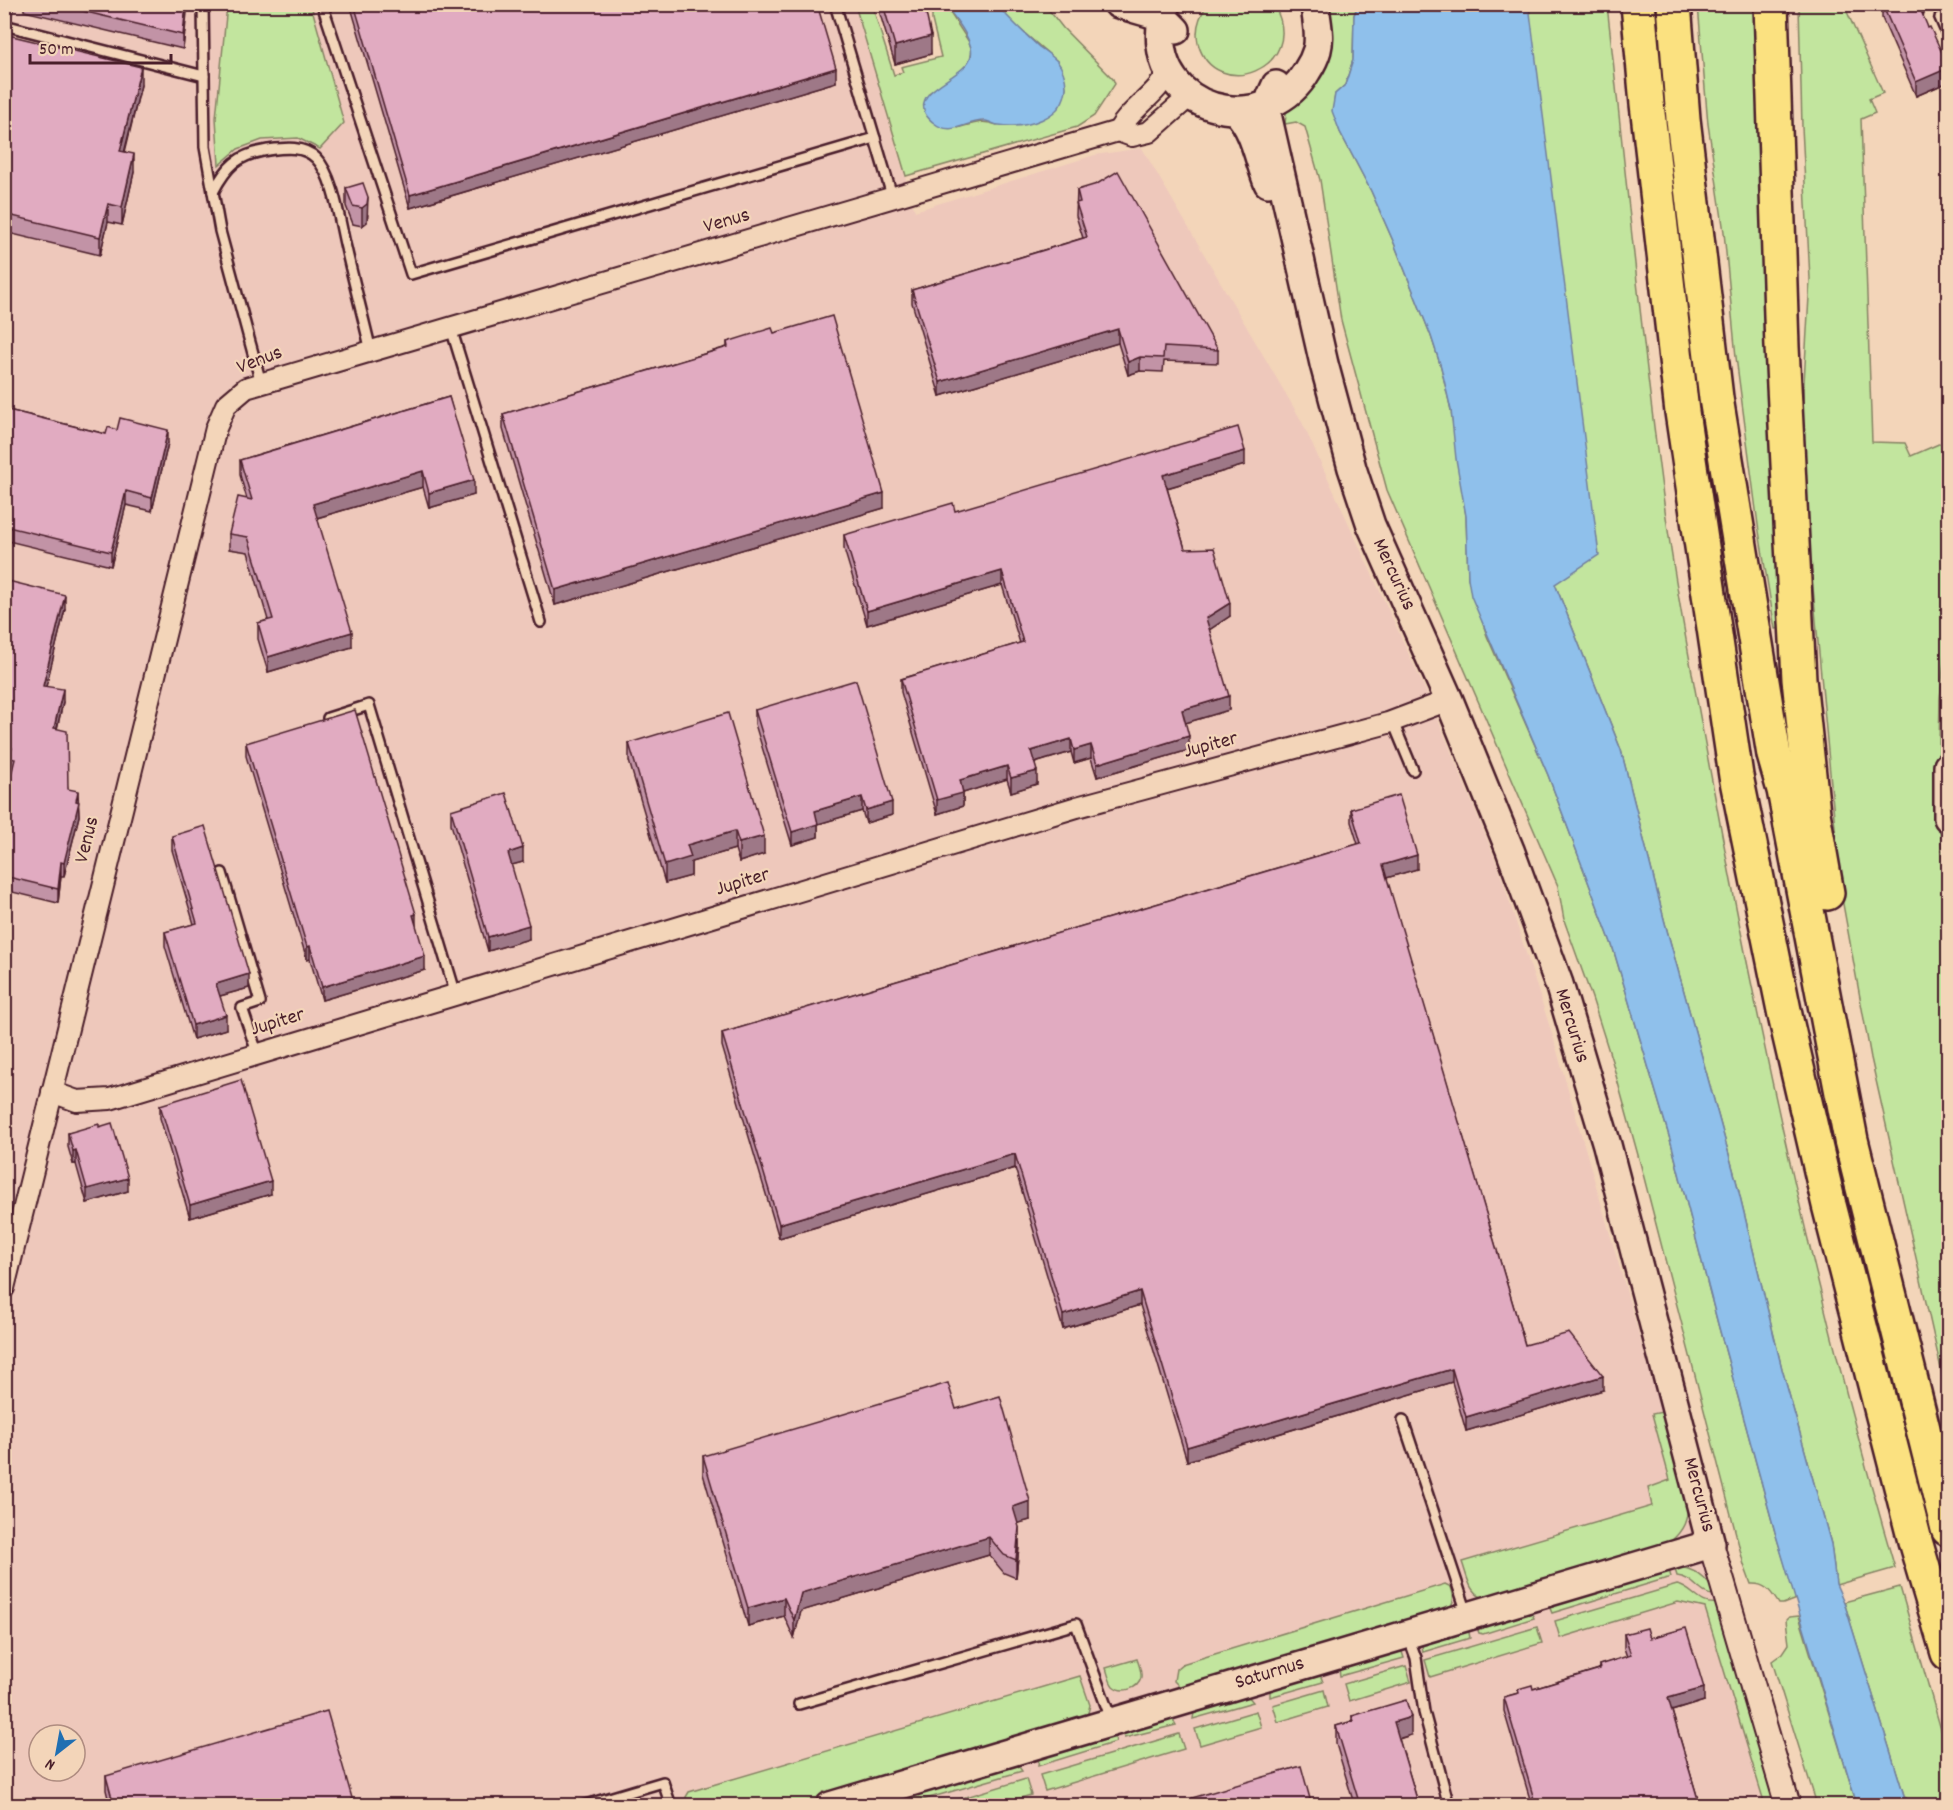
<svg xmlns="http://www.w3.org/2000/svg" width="1953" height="1810" viewBox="0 0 1953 1810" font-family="Dekko,sans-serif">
	<rect width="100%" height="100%" fill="#f3d5b9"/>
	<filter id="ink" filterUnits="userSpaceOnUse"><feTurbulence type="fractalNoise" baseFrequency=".0167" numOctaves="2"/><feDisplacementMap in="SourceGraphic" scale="12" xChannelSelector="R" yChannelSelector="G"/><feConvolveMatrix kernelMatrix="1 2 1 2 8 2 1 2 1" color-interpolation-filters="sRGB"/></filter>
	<g filter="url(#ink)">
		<path fill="#eec8bb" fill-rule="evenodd" d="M5,5H855L915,211L1095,155L1142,148L1301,420L1430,700L1498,866L1553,1037L1775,1805L5,1806ZM39,1735H75V1771H39Z"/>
		<g fill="#c2e59e" stroke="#868264" stroke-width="1.5">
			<path d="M1208,4L1274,5C1310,69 1214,104 1198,43C1195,29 1199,16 1208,4Z"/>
			<polygon points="227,5 311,5 344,123 320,149 298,138 262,140 238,149 219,165 216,118"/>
			<path d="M855,5H872L894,75L903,72L901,67L941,57L932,20V5H945L969,42L972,50L970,60L963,69L929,93L958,128C972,124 982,119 997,125L1061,103L1066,88L1064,76L1057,61L1009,20L997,5H1045L1063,28L1113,79L1115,84L1094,116L1077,127L906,176Z"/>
			<path d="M1323,5H1358L1354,15L1353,60L1345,85L1335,94L1333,111L1340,132L1371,191L1394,243L1431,336L1441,367L1451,410L1466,516L1468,578L1487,636L1548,775L1612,945L1672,1146L1718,1324L1775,1532L1796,1599L1783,1604H1779C1771,1592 1766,1583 1751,1584L1744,1565L1641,1166L1612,1061L1592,998L1564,920L1558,886L1387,490L1341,320L1320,180L1305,127L1296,122L1285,124L1286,114Z"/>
			<path d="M1529,5H1607C1624,155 1638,307 1658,458C1672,571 1694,684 1715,797C1763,1056 1820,1314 1895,1568L1836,1585L1831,1544L1782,1369L1736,1180L1665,923L1621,750L1555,584Z"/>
			<polygon points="1698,5 1755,5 1765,356 1777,427 1784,628 1775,629 1758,525 1736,357 1724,232 1708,124"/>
			<polygon points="1799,5 1844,5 1883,93 1869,99 1875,113 1861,119 1872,442 1905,443 1911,456 1948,440 1948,623 1940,699 1938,799 1948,933 1948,1400 1871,1058 1841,893 1801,457 1802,417 1810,279 1802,127"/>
			<path d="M1662,1412L1665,1413L1688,1502C1688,1520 1684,1530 1670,1542L1488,1599C1469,1596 1468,1578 1462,1562L1652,1506L1648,1488L1670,1480L1652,1414Z"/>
			<path d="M1674,1566C1693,1568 1708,1577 1715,1595C1699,1596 1696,1578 1677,1576Z"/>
			<polygon points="1668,1567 1671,1577 1552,1613 1549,1606"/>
			<path d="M1445,1584L1451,1587C1454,1596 1455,1601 1449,1609L1186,1687L1179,1686L1174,1681L1176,1669L1182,1664Z"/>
			<path d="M1677,1585C1694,1588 1698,1606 1717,1603L1778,1805H1765L1705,1608L1678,1602L1560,1638L1555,1621Z"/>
			<polygon points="1900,1587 1948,1754 1948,1805 1907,1805 1844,1602"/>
			<polygon points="1530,1610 1534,1618 1483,1634 1479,1633 1476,1625"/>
			<polygon points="1799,1616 1857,1805 1817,1805 1772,1661 1783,1653 1789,1644 1786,1620 1789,1617"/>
			<polygon points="1468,1627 1470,1638 1423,1652 1422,1645 1425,1640"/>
			<polygon points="1537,1627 1542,1643 1430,1677 1425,1660"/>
			<polygon points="1398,1649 1402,1652 1404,1658 1340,1676 1339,1668"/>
			<path d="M1137,1659C1139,1665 1142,1672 1141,1678C1138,1689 1122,1694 1113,1686C1109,1681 1108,1674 1106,1668Z"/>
			<polygon points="1406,1666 1411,1682 1349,1701 1344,1684"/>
			<polygon points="1315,1673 1321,1677 1323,1682 1270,1697 1270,1689"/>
			<polygon points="1080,1676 1090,1705 1088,1713 1078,1721 795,1805 687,1806 686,1797 689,1792"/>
			<polygon points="1324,1690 1328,1707 1278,1722 1273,1705"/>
			<polygon points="1247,1695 1253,1702 1193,1719 1194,1712"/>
			<polygon points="1256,1711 1261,1727 1200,1745 1195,1729"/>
			<polygon points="1172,1718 1176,1725 1124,1738 1122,1731"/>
			<polygon points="1114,1733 1116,1742 1038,1766 1039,1756"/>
			<polygon points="1179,1734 1184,1749 1045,1791 1040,1775"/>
			<polygon points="1017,1764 1022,1771 905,1805 876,1806"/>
			<polygon points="1026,1779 1031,1795 996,1805 957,1805 956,1800"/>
		</g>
		<g fill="#8fc0eb" stroke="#73809e" stroke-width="1.5">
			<path d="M945,5H997C1010,20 1024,33 1039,47C1045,51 1052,56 1057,61C1062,67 1066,78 1066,87C1065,119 1025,129 999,125C995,125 991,122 986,121C968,119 952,138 934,123C931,121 926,116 925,113C913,84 978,76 971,48C967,32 954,17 945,5Z"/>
			<polygon points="1358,5 1529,5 1599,555 1555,584 1621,750 1665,923 1736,1180 1782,1369 1831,1544 1836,1584 1844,1602 1907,1805 1857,1805 1775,1532 1718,1324 1672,1146 1612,945 1548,775 1471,596 1468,578 1466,516 1456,459 1451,410 1441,367 1431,336 1394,243 1371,191 1340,132 1332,111 1335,94 1345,85 1353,60 1354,15"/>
		</g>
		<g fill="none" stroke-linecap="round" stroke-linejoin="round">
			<g stroke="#4a1f2b" stroke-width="14">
				<g id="service">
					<polyline points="203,4 205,147 220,231 261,383"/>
					<polyline points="322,4 411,274 875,138"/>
					<polyline points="835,4 893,199"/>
					<path d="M1948,6C1942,3 1936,6 1930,10L1928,19L1948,65"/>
					<polyline points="4,19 8,4"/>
					<polyline points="4,25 204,76"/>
					<path d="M213,192C227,166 237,155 268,150C284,148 303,145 316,158C334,176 340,224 346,248C354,283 363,317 371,351"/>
					<polyline points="451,328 541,622"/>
					<polyline points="328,718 369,705 456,995"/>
					<polyline points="1393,722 1413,770"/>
					<polyline points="222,873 260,1002 242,1008 258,1055"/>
					<polyline points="1403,1420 1467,1613"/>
					<polyline points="1408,1636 1416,1658 1424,1712 1449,1806"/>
					<polyline points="799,1704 1076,1624 1111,1719"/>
					<polyline points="582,1806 663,1782 671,1806"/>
				</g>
			</g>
			<g stroke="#4a1f2b" stroke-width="24">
				<g id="minor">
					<path d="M1118,131C1130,109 1156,96 1170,70"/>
					<polyline points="52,1092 77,1101 110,1099 1077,807 1388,723 1449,700"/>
					<polyline points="4,1288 216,428 226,405 246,388 1118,131 1132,136 1149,132 1191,95"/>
				</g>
			</g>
			<g stroke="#4a1f2b" stroke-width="28">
				<polyline id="tertiary" points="1711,1544 1788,1806"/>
			</g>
			<g stroke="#4a1f2b" stroke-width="32">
				<g id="secondary">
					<polyline points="1118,4 1163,17 1176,30"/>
					<path d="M1166,4C1162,17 1159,32 1161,46C1170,119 1272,133 1307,71C1311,65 1315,57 1317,50C1321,35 1316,20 1315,4"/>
					<path d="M1236,111C1255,130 1258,159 1268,183"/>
					<polyline points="1948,766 1948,818"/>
					<polyline points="830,1806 1711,1544 1607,1145 1559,984 1510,850 1449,700 1371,525 1352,468 1324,364 1267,114 1271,96 1276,85"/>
				</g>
			</g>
			<g stroke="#4a1f2b" stroke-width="38">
				<g id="motorway">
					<polyline points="1638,4 1647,104 1682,412 1736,776 1786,1020 1829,1205 1915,1541 1948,1653"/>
					<polyline points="1674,4 1683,119 1716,398 1774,755 1784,790 1851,1140 1948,1529"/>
					<polyline points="1771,4 1782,347 1799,679 1813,813 1827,893"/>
				</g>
			</g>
			<use href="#service" stroke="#f3d5b9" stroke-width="9"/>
			<use href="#minor" stroke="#f3d5b9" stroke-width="20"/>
			<use href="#tertiary" stroke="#f3d5b9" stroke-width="24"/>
			<use href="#secondary" stroke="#f3d5b9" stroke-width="27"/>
			<use href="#motorway" stroke="#fbe180" stroke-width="33"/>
		</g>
		<g fill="#c293a6" stroke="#4a1f2b" stroke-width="1.5">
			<polygon points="24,4 187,4 183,49 24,11"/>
			<polygon points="350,4 817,4 836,82 410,208"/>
			<polygon points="877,4 924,4 931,54 895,64"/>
			<polygon points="1882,4 1945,65 1946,83 1916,96 1882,18"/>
			<polygon points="4,34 141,85 125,152 134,172 122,225 108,222 100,255 4,232"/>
			<polygon points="346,188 368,215 367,222 362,226 353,224 346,206"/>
			<polygon points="1077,190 1218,350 1218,363 1164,361 1163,372 1140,371 1128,375 1118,343 940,396 912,303 912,290 1083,238 1076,216"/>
			<polygon points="774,333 884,508 555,605 503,429 503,414 727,347 727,342"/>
			<polygon points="449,397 474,495 429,508 423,487 317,518 352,647 268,672 258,639 258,623 268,620 248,552 229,549 229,534 247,499 240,475 240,460"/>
			<polygon points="4,409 106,434 168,443 152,511 126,505 111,566 4,540"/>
			<polygon points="1245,465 1167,488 1185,549 1230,616 1209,630 1229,710 1185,723 1189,750 1097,777 1091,758 1074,763 1071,752 1035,763 1037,784 1011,792 1007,779 963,793 963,806 937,814 901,692 901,679 1020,643 1002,585 867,625 844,549 844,535 955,511"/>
			<polygon points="4,580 65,609 46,686 63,702 57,729 68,789 78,802 79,816 64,876 61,876 58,903 4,890 4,804 12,772 9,771 9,761 4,760"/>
			<polygon points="755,710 892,815 866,823 862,811 818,824 818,837 792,845 755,724"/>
			<polygon points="246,743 416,926 425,970 322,1000 310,959 307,960 246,756"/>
			<polygon points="629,743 764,854 739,862 735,849 691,862 691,876 665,883 629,761"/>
			<polygon points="1351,809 1417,869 1386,878 1525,1345 1603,1390 1466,1431 1452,1382 1187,1461 1140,1305 1063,1329 1015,1168 779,1238 722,1046 722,1033 1358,844 1351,822"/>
			<polygon points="451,810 523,862 511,865 529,939 488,951 451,824"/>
			<polygon points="172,836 249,988 220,996 226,1029 193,1039 165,946 165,932 194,924 172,850"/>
			<polygon points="160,1105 271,1194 190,1218 160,1118"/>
			<polygon points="99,1127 128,1191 87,1203 76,1164 73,1164 68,1147 68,1133"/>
			<polygon points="956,1409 1030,1520 1018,1523 1019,1546 1016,1578 1004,1573 989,1555 801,1611 794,1638 784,1616 748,1626 703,1474 703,1456"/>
			<polygon points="1624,1634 1650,1638 1704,1701 1672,1711 1700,1806 1532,1806 1504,1711 1504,1697 1518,1693 1518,1689 1533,1689 1599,1669 1599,1665 1627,1657 1624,1648"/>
			<polygon points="1352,1716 1411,1735 1399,1739 1419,1806 1354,1804 1336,1744 1336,1726 1352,1721"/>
			<polygon points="106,1776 354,1806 110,1806 106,1790"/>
		</g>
		<g fill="#9e7887" stroke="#4a1f2b" stroke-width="1.5">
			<polygon points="186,4 187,13 183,49 183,35"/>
			<polygon points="931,36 931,54 895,64 895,46"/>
			<polygon points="1945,59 1945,70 1946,69 1946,83 1916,96 1916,82 1942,60"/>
			<polygon points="141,67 141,85 120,169 120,151"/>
			<polygon points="836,68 836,82 410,208 410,195"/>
			<polygon points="134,154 134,172 122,225 122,207"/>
			<polygon points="368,197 367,222 362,226 362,208"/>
			<polygon points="108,204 108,222 100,255 100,237"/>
			<polygon points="1118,329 1118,343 940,396 940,382"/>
			<polygon points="1140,357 1140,371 1128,375 1128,362"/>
			<polygon points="168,430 168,443 152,511 152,498"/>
			<polygon points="1245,451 1245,465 1163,489 1163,475"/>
			<polygon points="423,471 423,487 313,519 313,504"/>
			<polygon points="474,480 474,495 429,508 429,493"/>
			<polygon points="126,491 126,505 111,566 111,552"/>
			<polygon points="884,493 884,508 555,605 555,590"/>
			<polygon points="1002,571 1002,585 867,625 867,611"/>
			<polygon points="65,595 65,609 43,699 43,686"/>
			<polygon points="1230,603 1230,616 1206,632 1206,618"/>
			<polygon points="352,632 352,647 268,672 268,657"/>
			<polygon points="63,689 63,702 54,741 54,728"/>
			<polygon points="1229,696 1229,710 1182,724 1182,710"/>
			<polygon points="1189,736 1189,750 1097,777 1097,764"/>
			<polygon points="1071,739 1071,752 1031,764 1031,751"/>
			<polygon points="1091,745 1091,758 1074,763 1074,750"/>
			<polygon points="1007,766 1007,779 963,793 963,806 937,814 937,800 960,780"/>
			<polygon points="1037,771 1037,784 1011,792 1011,778"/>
			<polygon points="78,791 79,816 64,876 64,863"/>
			<polygon points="862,797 862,811 815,825 815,811"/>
			<polygon points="892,802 892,815 866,823 866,810"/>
			<polygon points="818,824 818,837 792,845 792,832"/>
			<polygon points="735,831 735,849 691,862 691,876 665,883 665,865 687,845"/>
			<polygon points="764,836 764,854 739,862 739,843"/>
			<polygon points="523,848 523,862 508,866 508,853"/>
			<polygon points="1417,855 1417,869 1383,879 1383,865"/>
			<polygon points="61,862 61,876 58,903 58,889"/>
			<polygon points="416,914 416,928 413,915"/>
			<polygon points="529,925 529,939 488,951 488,937"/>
			<polygon points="310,946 310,959 307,960 307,947"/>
			<polygon points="425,956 425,970 322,1000 322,987"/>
			<polygon points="249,974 249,988 216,997 216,984"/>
			<polygon points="226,1015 226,1029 193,1039 193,1025"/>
			<polygon points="76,1150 76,1164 73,1164 73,1151"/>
			<polygon points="1015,1154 1015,1168 779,1238 779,1224"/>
			<polygon points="128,1178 128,1191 87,1203 87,1189"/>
			<polygon points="271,1181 271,1194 190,1218 190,1205"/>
			<polygon points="1140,1291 1140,1305 1063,1329 1063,1315"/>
			<polygon points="1452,1369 1452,1382 1187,1461 1187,1447"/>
			<polygon points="1603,1376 1603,1390 1466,1431 1466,1417"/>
			<polygon points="1030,1501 1030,1520 1013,1525 1013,1507"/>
			<polygon points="1019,1527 1019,1546 1016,1578 1016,1560"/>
			<polygon points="989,1537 989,1555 801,1611 794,1638 794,1620 801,1593"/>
			<polygon points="784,1598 784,1616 748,1626 748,1608"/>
			<polygon points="1704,1688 1704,1701 1668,1712 1668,1698"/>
			<polygon points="1411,1717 1411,1735 1394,1740 1394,1722"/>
		</g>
		<g fill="#e1abc1" stroke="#4a1f2b" stroke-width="1.5">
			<polygon points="53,4 186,4 183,35"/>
			<polygon points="354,4 817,4 836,68 410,195"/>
			<polygon points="883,4 924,4 931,36 895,46"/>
			<polygon points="1882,4 1918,4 1927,25 1928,28 1930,27 1945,59 1942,60 1946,69 1916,82"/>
			<polygon points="4,34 141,67 120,151 134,154 122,207 108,204 100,237 4,214"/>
			<polygon points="1118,171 1218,350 1164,347 1163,358 1140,357 1128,362 1118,329 940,382 912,290 1087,237 1076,203 1080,202 1077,190 1097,184"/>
			<polygon points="363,183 368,197 367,204 362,208 353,206 346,188"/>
			<polygon points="832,316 884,493 555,590 503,414 728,347 727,342 772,328 774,333"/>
			<polygon points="449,397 474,480 429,493 423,471 313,504 352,632 268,657 258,623 273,619 248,537 229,534 238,497 252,500 240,460"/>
			<polygon points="4,409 106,434 108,427 117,430 120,418 168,430 152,498 126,491 111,552 4,526"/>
			<polygon points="1238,427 1245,451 1163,475 1185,549 1214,548 1230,603 1206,618 1229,696 1182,710 1189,736 1097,764 1091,745 1074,750 1071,739 1031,751 1037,771 1011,778 1007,766 960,780 963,793 937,800 901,679 1023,642 1002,571 867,611 844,535 953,503 955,511"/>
			<polygon points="4,580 65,595 43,686 63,689 54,728 67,731 68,789 78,791 76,801 79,802 64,863 61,862 58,889 4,876 4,854 6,849 4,848 4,804 15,759 9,758 12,748 4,746"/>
			<polygon points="856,680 892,802 866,810 862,797 815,811 818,824 792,832 755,710"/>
			<polygon points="355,710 416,914 413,915 425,956 322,987 310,946 307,947 246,743"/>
			<polygon points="728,713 764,836 739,843 735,831 687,845 691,857 665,865 629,743"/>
			<polygon points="506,793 523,848 508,853 529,925 488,937 451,810"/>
			<polygon points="1399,795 1417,855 1383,865 1525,1345 1569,1333 1603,1376 1466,1417 1452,1369 1187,1447 1140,1291 1063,1315 1015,1154 779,1224 722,1033 1361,843 1351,809"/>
			<polygon points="205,826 249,974 216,984 226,1015 193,1025 165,932 197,923 172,836"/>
			<polygon points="241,1080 271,1181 190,1205 160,1105"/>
			<polygon points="112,1123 128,1178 87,1189 76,1150 73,1151 68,1133 99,1124 99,1127"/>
			<polygon points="948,1383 956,1409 1000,1396 1030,1501 1013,1507 1019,1527 1016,1560 1004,1555 989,1537 801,1593 794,1620 784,1598 748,1608 703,1456"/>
			<polygon points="1647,1628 1650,1638 1686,1628 1704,1688 1668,1698 1700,1806 1536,1806 1504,1697 1519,1693 1518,1689 1532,1685 1533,1689 1600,1669 1599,1665 1631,1655 1624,1634"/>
			<polygon points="1406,1700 1411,1717 1394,1722 1419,1806 1354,1806 1353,1804 1359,1802 1336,1726 1354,1721 1352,1716"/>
			<polygon points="327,1711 354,1805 114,1806 106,1776"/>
			<polygon points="1301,1766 1312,1806 1194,1806 1192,1798"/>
		</g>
	</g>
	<g text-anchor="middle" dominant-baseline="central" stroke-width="4.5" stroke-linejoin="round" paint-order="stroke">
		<g font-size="21" fill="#4a1f2b" stroke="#f3d5b9">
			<text transform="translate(727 222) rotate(-16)">Venus</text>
			<text transform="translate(260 361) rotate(-21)">Venus</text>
			<text transform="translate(1393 575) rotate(65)">Mercurius</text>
			<text transform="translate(1211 746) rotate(-15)">Jupiter</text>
			<text transform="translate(88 840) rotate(-76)">Venus</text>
			<text transform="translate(743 883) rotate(-17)">Jupiter</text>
			<text transform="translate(278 1023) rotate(-17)">Jupiter</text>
			<text transform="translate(1571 1026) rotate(73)">Mercurius</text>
			<text transform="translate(1698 1495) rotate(75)">Mercurius</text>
			<text transform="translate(1270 1674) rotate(-17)">Saturnus</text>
		</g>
	</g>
	<rect width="1953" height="1810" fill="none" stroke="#f3d5b9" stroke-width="24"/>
	<rect x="12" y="12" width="1929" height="1786" fill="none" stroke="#4a1f2b" stroke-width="2" filter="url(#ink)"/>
	<g transform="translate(57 1753) rotate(211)"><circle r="28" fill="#f3d5b9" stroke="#af8c80" stroke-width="1.5"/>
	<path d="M0-4.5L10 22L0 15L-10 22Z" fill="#1f6fb2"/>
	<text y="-9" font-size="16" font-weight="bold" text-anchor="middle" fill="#4a1f2b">N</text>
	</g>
	<path d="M30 54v9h141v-9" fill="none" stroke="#4a1f2b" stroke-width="3"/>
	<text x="39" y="54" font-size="18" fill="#4a1f2b" stroke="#f3d5b9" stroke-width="4.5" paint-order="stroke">50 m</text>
</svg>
